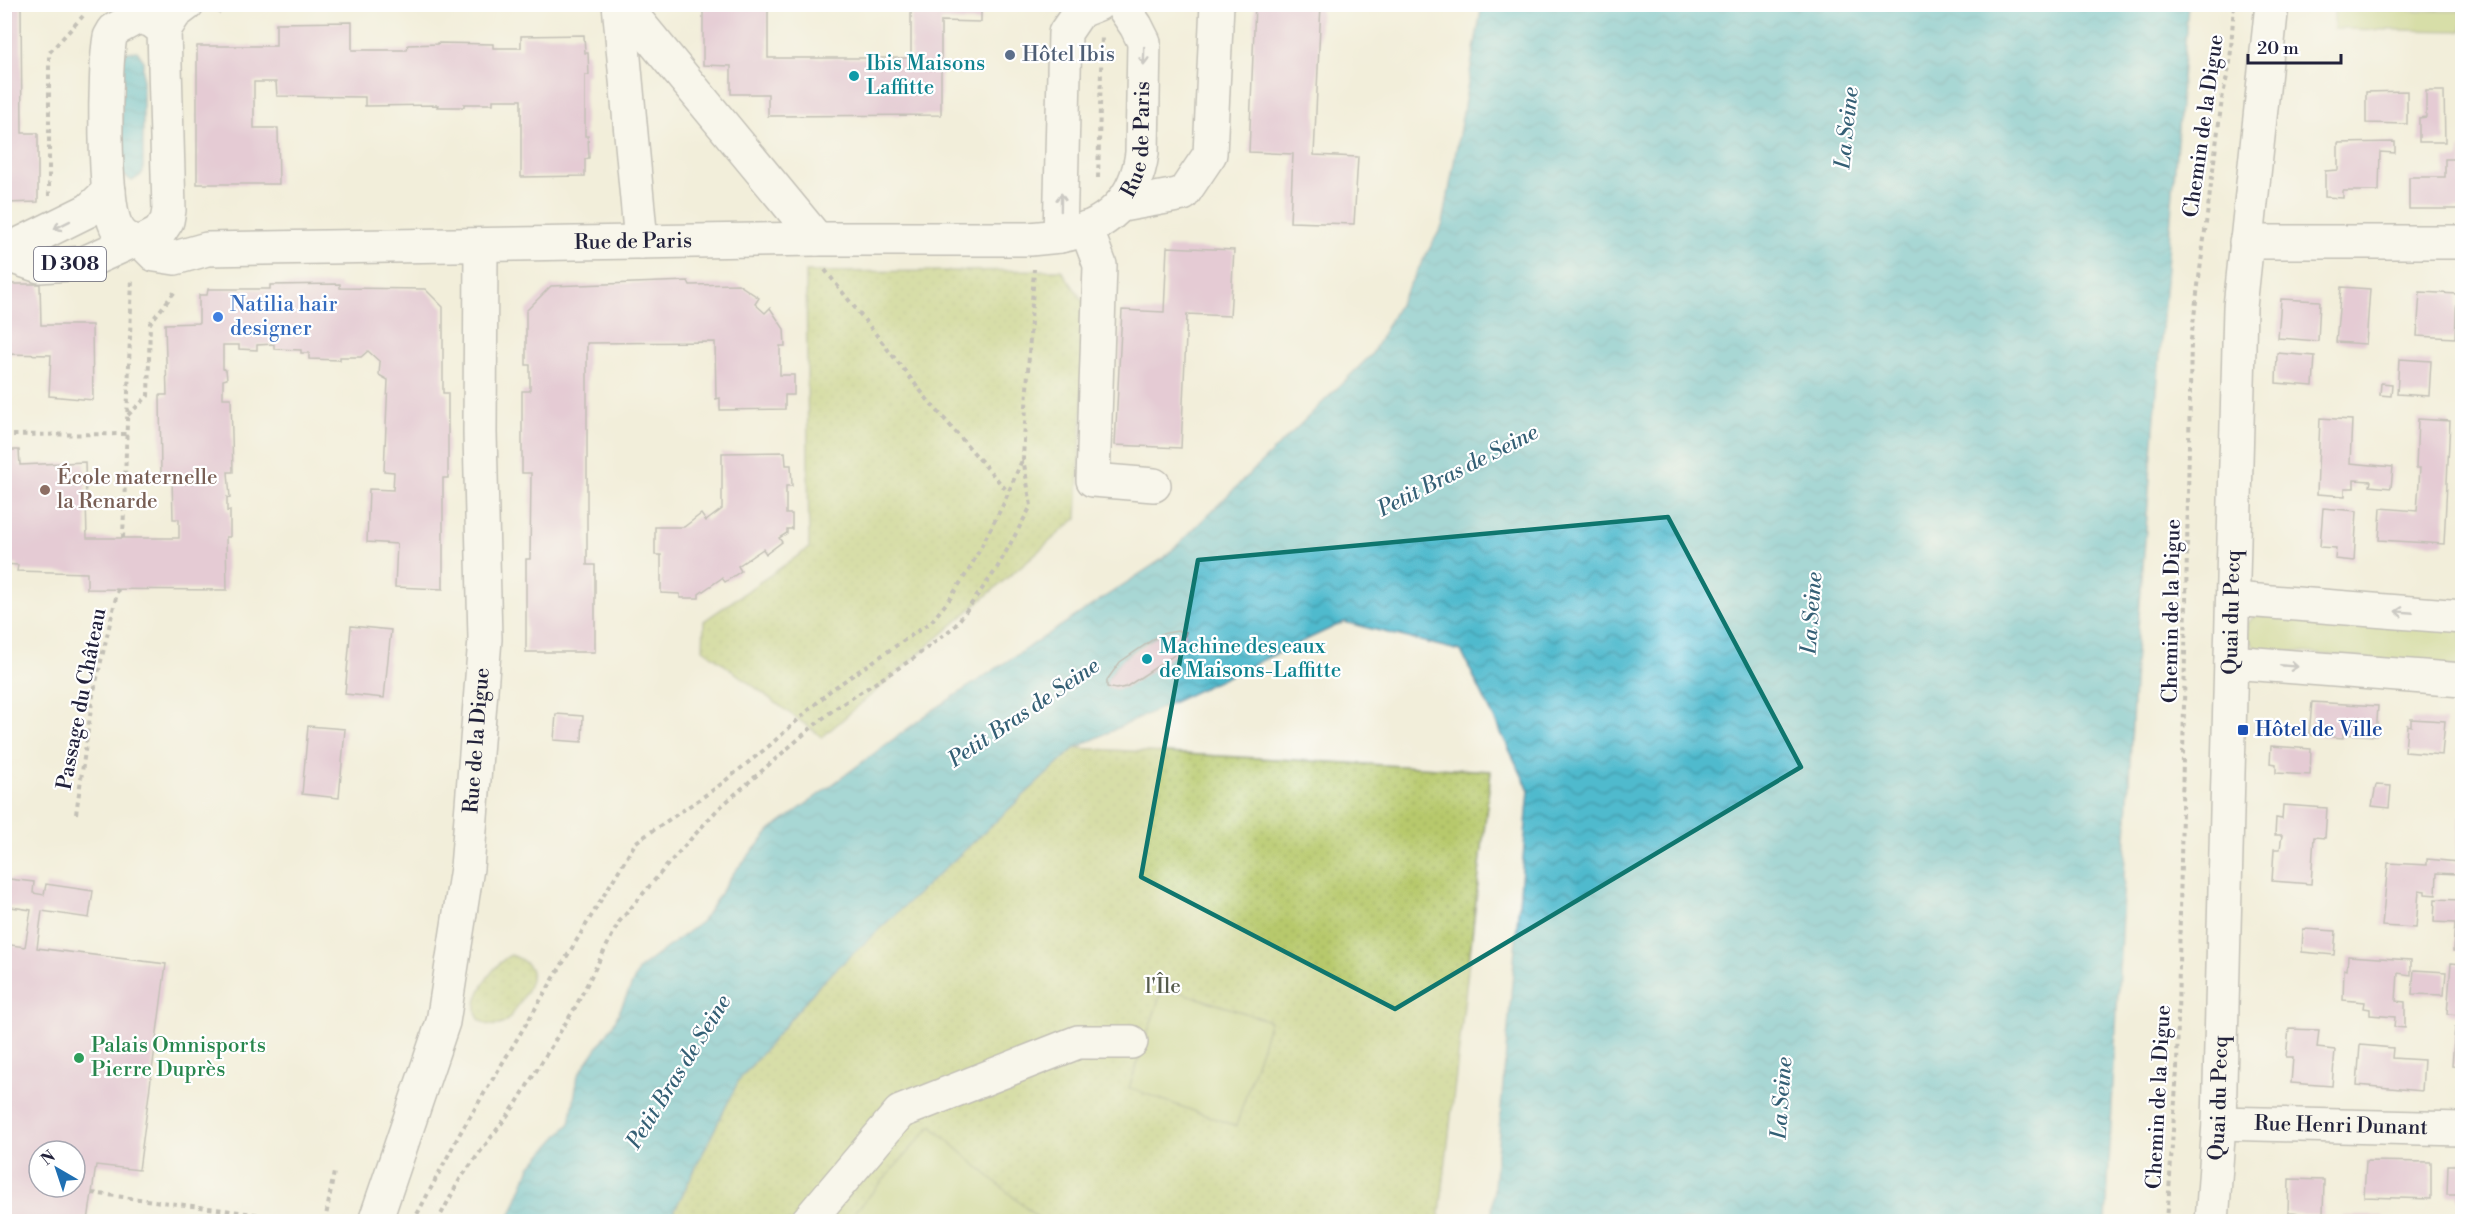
<svg xmlns="http://www.w3.org/2000/svg" width="2467" height="1226" viewBox="0 0 2467 1226" font-family="'Libre Bodoni',serif">
	<defs>
		<pattern id="grass-dots" width="8" height="8" patternUnits="userSpaceOnUse" patternTransform="scale(1.5)"><rect width="8" height="8" fill="#b7c96c"/><path d="M2 2h.1M6 6h.1" fill="none" stroke="#9dac5e" stroke-width="1.8" stroke-linecap="round"/></pattern>
		<pattern id="water-waves" width="16" height="10" patternUnits="userSpaceOnUse" patternTransform="scale(1.5)"><rect width="16" height="10" fill="#50bacd"/><path d="M0 5q4-4 8 0t8 0" fill="none" stroke="#4297a8"/></pattern>
	</defs>
	<rect width="100%" height="100%" fill="#fff"/>
	<filter id="ink" filterUnits="userSpaceOnUse"><feTurbulence type="fractalNoise" baseFrequency=".0167" numOctaves="2"/><feDisplacementMap in="SourceGraphic" scale="12" xChannelSelector="R" yChannelSelector="G"/><feConvolveMatrix kernelMatrix="1 2 1 2 8 2 1 2 1" color-interpolation-filters="sRGB"/></filter>
	<filter id="wash" filterUnits="userSpaceOnUse"><feTurbulence type="fractalNoise" baseFrequency=".008" numOctaves="4" result="noise"/><feDisplacementMap in="SourceGraphic" scale="24" xChannelSelector="R" yChannelSelector="G"/><feGaussianBlur stdDeviation="1.35" result="paint"/><feColorMatrix in="noise" values="0 0 0 0 0 0 0 0 0 0 0 0 0 0 0 0 0 1.4 0 .05"/><feComposite in="paint" operator="in"/></filter>
	<g filter="url(#wash)">
		<rect width="100%" height="100%" fill="#f2eeda"/>
		<g fill="url(#grass-dots)" stroke="#6c7654" stroke-width="1.5">
			<polygon points="1061,270 1087,306 1077,518 822,737 703,649 704,621 809,548 806,272"/>
			<polygon points="1075,748 1491,771 1439,1221 669,1222 739,1080 820,984"/>
			<path d="M511,955C539,965 534,980 521,1001C516,1008 511,1018 504,1023C499,1026 492,1026 486,1024C458,1012 494,962 511,955Z"/>
		</g>
		<g fill="#b7c96c" stroke="#6c7654" stroke-width="1.5">
			<polygon points="2334,9 2462,11 2462,31 2334,29"/>
			<polygon points="2255,615 2462,628 2462,668 2256,648 2247,637 2248,623"/>
			<polygon points="1163,987 1270,1021 1236,1126 1129,1088"/>
			<polygon points="931,1126 1041,1221 847,1221"/>
		</g>
		<g fill="url(#water-waves)" stroke="#396e84" stroke-width="1.5" fill-rule="evenodd">
			<path d="M1482,5H2188L2135,666L2106,1221H1491L1529,790L1461,651L1344,622L1075,748L820,984L739,1080L669,1221L508,1222L530,1167L570,1123L578,1075L613,1025L639,969L702,921L735,871L771,830L930,712L1164,558L1371,355L1443,224ZM1178,631L1186,633L1182,644L1173,656L1126,687L1116,689L1107,687C1107,666 1141,644 1159,635C1164,632 1172,632 1178,631Z"/>
			<polygon points="137,51 143,60 143,172 140,176 132,181 121,173 122,58 127,52"/>
		</g>
		<g id="blocks">
			<g fill="#d4a1cc" fill-rule="evenodd">
				<polygon points="4,4 21,4 22,133 38,133 38,202 4,203"/>
				<polygon points="703,4 768,4 768,58 911,58 911,4 981,4 981,22 941,21 941,115 768,116 768,94 731,94 731,66 703,65"/>
				<polygon points="1255,4 1321,4 1314,155 1358,157 1354,224 1290,222 1293,154 1249,152"/>
				<polygon points="352,22 352,50 407,50 408,45 437,44 437,43 493,44 493,48 521,48 521,36 584,35 585,53 588,53 589,75 585,75 585,136 588,136 589,158 585,159 585,176 521,177 521,100 493,100 493,104 464,104 464,107 437,107 438,105 365,106 365,97 277,96 276,82 254,82 254,128 278,128 279,184 197,184 197,46 276,46 276,23"/>
				<polygon points="2407,91 2407,124 2366,123 2366,92"/>
				<polygon points="2426,91 2444,91 2445,142 2419,142 2419,118 2426,117"/>
				<polygon points="2395,142 2395,153 2380,152 2379,191 2343,191 2343,198 2325,197 2325,171 2338,170 2338,143"/>
				<polygon points="2460,149 2462,149 2462,209 2409,209 2409,177 2445,177 2445,159 2460,159"/>
				<polygon points="1167,247 1234,250 1230,316 1187,314 1181,448 1115,445 1122,310 1164,312"/>
				<polygon points="688,281 690,285 738,284 759,298 755,304 765,313 770,308 784,329 785,346 780,346 780,375 794,375 794,395 785,395 785,409 720,410 720,398 716,399 715,342 587,343 587,565 595,565 595,652 526,652 526,559 530,559 531,473 522,473 522,391 530,391 530,365 526,365 526,311 551,286"/>
				<polygon points="4,284 40,284 41,325 92,325 93,400 49,396 51,355 4,354"/>
				<polygon points="340,284 340,288 425,289 443,307 443,393 448,393 448,478 443,478 443,589 395,587 397,544 367,542 369,489 393,490 394,472 384,471 388,380 379,375 380,362 368,351 361,357 340,357 340,360 309,359 309,353 301,353 301,350 274,349 274,344 257,345 257,350 239,349 239,345 223,345 223,369 226,370 227,379 223,380 223,398 231,398 233,472 228,472 230,498 227,497 227,511 230,510 230,537 226,537 227,590 87,589 87,573 17,571 18,565 4,564 4,450 19,450 20,465 85,462 87,538 179,538 179,519 173,519 172,478 161,478 160,395 167,395 165,324 199,323 199,295 207,295 208,289 270,289 270,285"/>
				<polygon points="2341,287 2370,289 2366,344 2336,342"/>
				<polygon points="2420,292 2457,294 2455,338 2417,336"/>
				<polygon points="2281,299 2320,301 2318,341 2278,338"/>
				<polygon points="2277,353 2315,356 2313,386 2276,383"/>
				<polygon points="2399,359 2431,361 2429,396 2397,394"/>
				<polygon points="2381,383 2392,384 2391,396 2380,395"/>
				<polygon points="2320,418 2352,420 2350,463 2393,467 2391,488 2370,486 2371,481 2354,480 2354,488 2345,488 2345,496 2317,494"/>
				<polygon points="2418,419 2450,421 2444,544 2379,540 2381,508 2417,511 2420,468 2416,468"/>
				<polygon points="785,452 786,465 791,465 792,486 786,486 786,514 792,514 792,529 787,529 787,533 779,538 782,542 766,554 763,549 738,566 741,571 725,582 722,578 699,594 699,598 680,598 680,594 661,593 661,555 655,555 655,527 684,527 701,514 706,521 722,509 722,453"/>
				<polygon points="2323,508 2357,511 2354,561 2335,559 2336,548 2320,547"/>
				<polygon points="351,626 391,630 384,698 345,694"/>
				<polygon points="1178,631 1186,632 1182,644 1173,656 1126,687 1116,689 1107,687 1107,680 1120,662 1161,634"/>
				<polygon points="2312,702 2378,706 2376,736 2343,734 2343,738 2309,735"/>
				<polygon points="556,714 583,716 582,742 554,740"/>
				<polygon points="2411,719 2445,721 2442,755 2405,752 2407,725 2411,726"/>
				<polygon points="308,726 345,729 339,798 302,794"/>
				<polygon points="2271,746 2311,749 2310,775 2276,773 2276,764 2270,763"/>
				<polygon points="2376,785 2391,786 2389,808 2372,806"/>
				<polygon points="2283,805 2327,808 2325,838 2314,837 2311,884 2272,881 2274,849 2280,849 2282,835 2275,835 2276,818 2282,819"/>
				<polygon points="2459,817 2462,818 2462,854 2457,854"/>
				<polygon points="2427,859 2458,862 2457,874 2437,873 2436,895 2425,894 2425,891 2419,890 2416,928 2382,926 2388,863 2427,865"/>
				<path d="M9,879L34,882L33,893L44,895L46,884L93,891L89,918L42,911L37,948L166,964L139,1170L96,1165L88,1221H4V944L25,947L31,910L5,906ZM39,1151H75V1187H39Z"/>
				<polygon points="2435,899 2459,900 2456,913 2457,917 2462,918 2462,951 2453,951 2455,923 2434,922"/>
				<polygon points="2303,929 2336,931 2334,955 2302,952"/>
				<polygon points="2348,956 2411,960 2411,975 2398,973 2396,1001 2405,1002 2405,1028 2394,1027 2395,1017 2370,1015 2370,1009 2364,1008 2365,1002 2343,1000 2344,969 2347,970"/>
				<polygon points="2451,963 2462,964 2462,1015 2447,1014"/>
				<polygon points="2414,970 2446,972 2444,995 2412,994"/>
				<polygon points="2455,1028 2462,1029 2462,1067 2452,1066"/>
				<polygon points="2289,1029 2319,1030 2317,1048 2335,1050 2332,1086 2291,1083 2293,1057 2286,1057"/>
				<polygon points="2360,1045 2393,1048 2392,1058 2424,1060 2422,1091 2357,1085"/>
				<polygon points="2366,1161 2431,1162 2431,1199 2364,1197"/>
				<polygon points="2458,1161 2462,1161 2462,1199 2457,1199 2457,1195 2447,1195 2448,1165 2458,1165"/>
				<polygon points="2289,1179 2324,1180 2323,1215 2288,1213"/>
				<polygon points="2344,1216 2383,1216 2383,1219 2395,1219 2396,1221 2344,1221"/>
			</g>
		</g>
	</g>
	<g filter="url(#ink)">
		<use href="#blocks" fill-opacity="0" stroke="#8a888a" stroke-width="1.5"/>
		<g fill="none" stroke-linecap="round" stroke-linejoin="round">
			<g stroke="#8a888a" stroke-width="36">
				<g id="minor">
					<polyline points="619,4 641,242"/>
					<polyline points="623,4 817,239"/>
					<path id="s1" d="M1098,4L1080,11L1065,33L1060,236C1106,228 1136,200 1142,153L1144,42L1136,26L1121,4"/>
					<polyline points="1122,205 1183,194 1210,154 1217,4"/>
					<polyline points="1086,228 1100,265 1093,480 1154,485"/>
					<path id="s2" d="M142,242L155,255L175,258L207,249L817,239H1030L1060,236"/>
					<polyline points="2246,242 2462,242"/>
					<polyline points="2233,599 2462,617"/>
					<polyline points="2231,662 2462,680"/>
					<path id="s3" d="M2219,1123L2462,1129"/>
					<path id="s4" d="M375,1222L443,1022L467,868L485,639L480,433L481,246"/>
					<polyline points="807,1222 900,1112 1078,1042 1131,1042"/>
					<path id="s5" d="M2212,1222L2219,1123L2240,307L2272,4"/>
				</g>
			</g>
			<g stroke="#8a888a" stroke-width="36">
				<g id="major">
					<path d="M138,17L152,21L164,30L169,210L167,221L159,233L142,242C130,241 122,238 116,226C103,201 104,68 110,37L114,30Z"/>
					<polyline points="164,30 175,13 187,4"/>
					<polyline points="4,252 89,210 109,191"/>
					<polyline points="4,254 39,266 84,263 133,241"/>
				</g>
			</g>
			<g stroke="#8a888a" stroke-width="4" stroke-dasharray="4.5 4.5" stroke-linecap="butt">
				<polyline points="218,13 229,4"/>
				<polyline points="1098,178 1102,36"/>
				<polyline points="49,196 49,53 83,16"/>
				<polyline points="825,270 927,399 1008,492"/>
				<polyline points="128,415 148,396 150,323 177,289"/>
				<polyline points="4,435 128,434"/>
				<polyline points="123,538 132,278"/>
				<polyline points="76,814 93,695 118,589"/>
				<polyline points="92,1193 316,1222"/>
				<polyline points="325,1222 334,1172"/>
				<polyline points="413,1222 459,1135 636,842 716,788 769,746 831,690 931,622 949,600 970,568 1003,505 1023,458"/>
				<polyline points="437,1222 460,1179 516,1104 576,1006 619,922 670,862 718,809 810,729 833,710 914,658 955,626 996,570 1031,506 1023,458 1034,269"/>
				<polyline points="2167,1222 2177,1069 2191,340 2222,99 2230,63 2234,4"/>
			</g>
			<use href="#minor" stroke="#fff" stroke-width="33"/>
			<use href="#major" stroke="#fff" stroke-width="33"/>
		</g>
		<defs><path id="oneway-shaft" d="M-6 0H5M1.5-3L5.5 0L1.5 3" fill="none" stroke-width="1.6" stroke-linecap="round" stroke-linejoin="round" transform="scale(1.5)"/></defs>
		<g stroke="#9c9ca7">
			<use href="#oneway-shaft" transform="translate(1144 56) rotate(91)"/>
			<use href="#oneway-shaft" transform="translate(1061 202) rotate(-89)"/>
			<use href="#oneway-shaft" transform="translate(62 225) rotate(153)"/>
			<use href="#oneway-shaft" transform="translate(2404 612) rotate(-175)"/>
			<use href="#oneway-shaft" transform="translate(2289 666) rotate(5)"/>
		</g>
	</g>
	<path d="M0 0H2467V1226H0ZM1668,517L1801,767L1395,1009L1141,877L1198,560Z" fill="#f2eeda" fill-opacity=".55" fill-rule="evenodd"/>
	<path fill="none" stroke="#0f766e" stroke-width="4.5" stroke-linejoin="round" d="M1668,517L1801,767L1395,1009L1141,877L1198,560Z"/>
	<circle fill="#5c6f8a" stroke="#fff" stroke-width="2" cx="1010" cy="55" r="6"/>
	<g fill="#0f9aa8" stroke="#fff" stroke-width="2">
		<circle cx="854" cy="76" r="6"/>
		<circle cx="1147" cy="659" r="6"/>
	</g>
	<circle fill="#3f7fe0" stroke="#fff" stroke-width="2" cx="218" cy="317" r="6"/>
	<circle fill="#8d6e63" stroke="#fff" stroke-width="2" cx="45" cy="490" r="6"/>
	<rect fill="#1a4fb4" stroke="#fff" stroke-width="2" x="2237" y="724" width="12" height="12" rx="3"/>
	<circle fill="#2e9e5b" stroke="#fff" stroke-width="2" cx="79" cy="1058" r="6"/>
	<g text-anchor="middle" dominant-baseline="central" stroke-width="4.5" stroke-linejoin="round" paint-order="stroke">
		<rect fill="#fff" stroke="#646476" stroke-width="1.5" x="34" y="247" width="72" height="34" rx="4.5"/>
		<g font-size="20" font-weight="bold" fill="#22223b">
			<text x="70" y="264">D 308</text>
		</g>
		<g font-size="21" fill="#4e5e75" stroke="#fff" text-anchor="start">
			<text x="1022" y="55">Hôtel Ibis</text>
		</g>
		<g font-size="21" fill="#0d838f" stroke="#fff" text-anchor="start">
			<text x="866" y="64">Ibis Maisons<tspan x="866" dy="24">Laffitte</tspan></text>
			<text x="1159" y="647">Machine des eaux<tspan x="1159" dy="24">de Maisons-Laffitte</tspan></text>
		</g>
		<g font-size="21" fill="#22223b" stroke="#fff">
			<text transform="translate(2204 126) rotate(-82)">Chemin de la Digue</text>
			<text stroke="none"><textPath href="#s1" startOffset="388">Rue de Paris</textPath></text>
			<text stroke="none"><textPath href="#s2" startOffset="498">Rue de Paris</textPath></text>
			<text transform="translate(2172 611) rotate(-89)">Chemin de la Digue</text>
			<text stroke="none"><textPath href="#s5" startOffset="610">Quai du Pecq</textPath></text>
			<text transform="translate(82 699) rotate(-79)">Passage du Château</text>
			<text stroke="none"><textPath href="#s4" startOffset="495">Rue de la Digue</textPath></text>
			<text transform="translate(2159 1097) rotate(-87)">Chemin de la Digue</text>
			<text stroke="none"><textPath href="#s5" startOffset="124">Quai du Pecq</textPath></text>
			<text stroke="none"><textPath href="#s3" startOffset="122">Rue Henri Dunant</textPath></text>
		</g>
		<g font-size="21" fill="#366cbe" stroke="#fff" text-anchor="start">
			<text x="230" y="305">Natilia hair<tspan x="230" dy="24">designer</tspan></text>
		</g>
		<g font-size="21" fill="#785e54" stroke="#fff" text-anchor="start">
			<text x="57" y="478">École maternelle<tspan x="57" dy="24">la Renarde</tspan></text>
		</g>
		<g font-size="21" fill="#164399" stroke="#fff" text-anchor="start">
			<text x="2255" y="730">Hôtel de Ville</text>
		</g>
		<g font-size="21" fill="#565c4c" stroke="#fff">
			<text x="1163" y="987">l'Île</text>
		</g>
		<g font-size="21" fill="#27864d" stroke="#fff" text-anchor="start">
			<text x="91" y="1046">Palais Omnisports<tspan x="91" dy="24">Pierre Duprès</tspan></text>
		</g>
		<g font-size="22" font-style="italic" fill="#345f75" stroke="#fff">
			<text transform="translate(1847 128) rotate(-84)">La Seine</text>
			<text transform="translate(1458 471) rotate(-27)">Petit Bras de Seine</text>
			<text transform="translate(1812 613) rotate(-86)">La Seine</text>
			<text transform="translate(1024 713) rotate(-34)">Petit Bras de Seine</text>
			<text transform="translate(679 1072) rotate(-58)">Petit Bras de Seine</text>
			<text transform="translate(1782 1098) rotate(-86)">La Seine</text>
		</g>
	</g>
	<rect width="2467" height="1226" fill="none" stroke="#fff" stroke-width="24"/>
	<g transform="translate(57 1169) rotate(321)"><circle r="28" fill="#ffffff" stroke="#a7a7b1" stroke-width="1.5"/>
	<path d="M0-4.5L10 22L0 15L-10 22Z" fill="#1f6fb2"/>
	<text y="-9" font-size="16" font-weight="bold" text-anchor="middle" fill="#22223b">N</text>
	</g>
	<path d="M2248 54v9h93v-9" fill="none" stroke="#22223b" stroke-width="3"/>
	<text x="2257" y="54" font-size="18" fill="#22223b" stroke="#ffffff" stroke-width="4.5" paint-order="stroke">20 m</text>
</svg>
